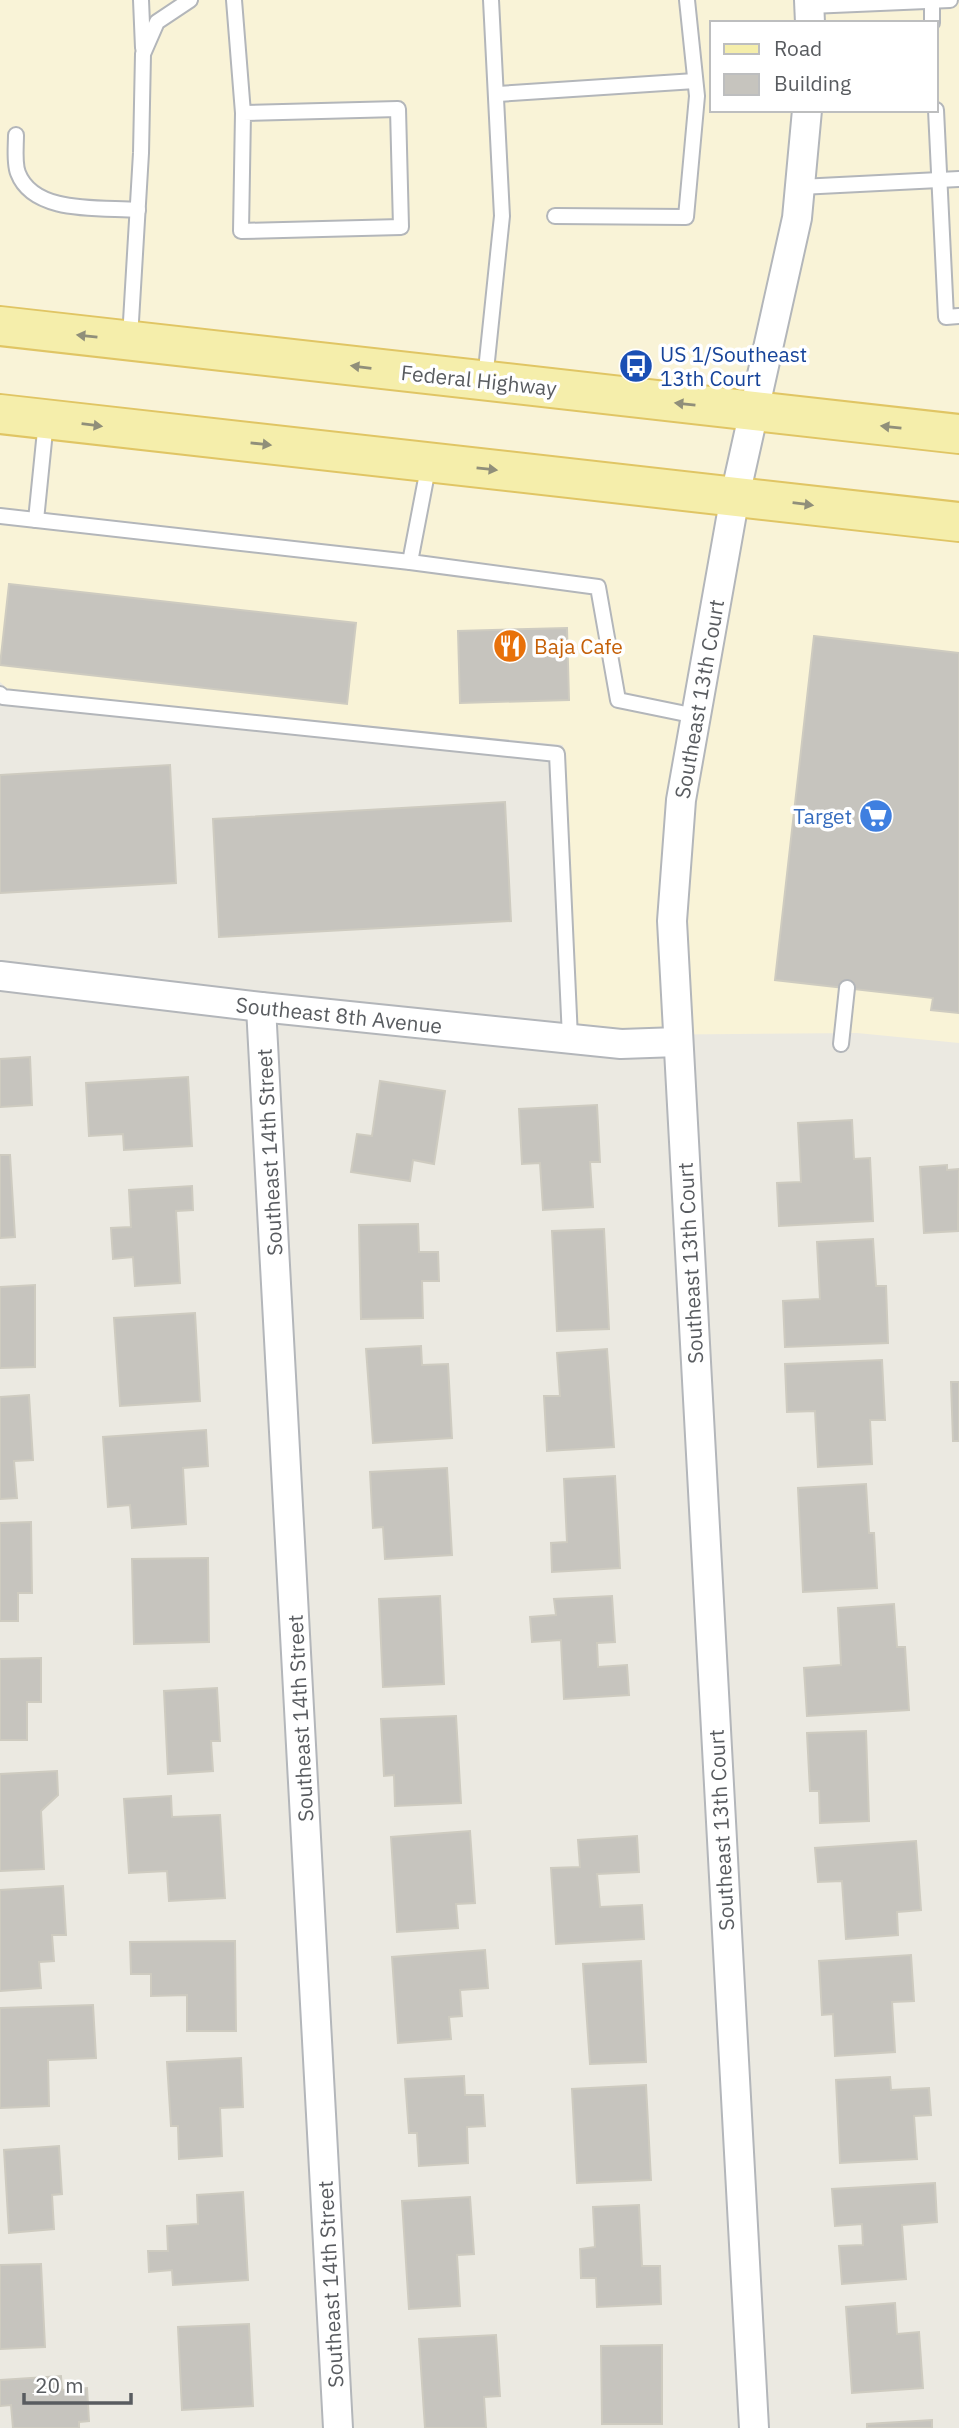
<svg xmlns="http://www.w3.org/2000/svg" width="959" height="2428" viewBox="0 0 959 2428" font-family="'IBM Plex Sans',sans-serif">
	<rect width="100%" height="100%" fill="#ebe9e1"/>
	<path fill="#f9f3d7" fill-rule="evenodd" d="M0,0H959V1043L857,1033L624,1035L578,1027L563,745L9,690L0,682ZM712,23H936V110H712Z"/>
	<g fill="#c6c4be" stroke="#cecbc0" stroke-width="2">
		<polygon points="9,584 356,623 347,704 0,665"/>
		<polygon points="567,628 569,700 460,703 458,631"/>
		<polygon points="814,636 959,653 959,1013 931,1010 933,998 775,980"/>
		<polygon points="170,765 176,883 0,893 0,775"/>
		<polygon points="505,802 511,921 219,937 213,819"/>
		<polygon points="30,1057 32,1105 0,1107 0,1059"/>
		<polygon points="188,1077 192,1146 124,1150 123,1134 89,1136 86,1083"/>
		<polygon points="380,1081 445,1091 434,1164 413,1160 410,1181 351,1172 357,1134 372,1136"/>
		<polygon points="597,1105 600,1162 590,1162 593,1207 543,1210 540,1163 522,1164 519,1109"/>
		<polygon points="852,1120 854,1159 870,1158 873,1221 779,1226 777,1183 801,1182 798,1123"/>
		<polygon points="0,1155 10,1155 15,1237 0,1238"/>
		<polygon points="947,1165 947,1170 959,1169 958,1231 924,1233 920,1167"/>
		<polygon points="192,1186 193,1210 176,1211 180,1283 135,1286 133,1257 113,1259 111,1228 131,1227 129,1190"/>
		<polygon points="418,1224 419,1252 438,1252 439,1281 422,1281 423,1318 361,1319 359,1225"/>
		<polygon points="604,1229 609,1329 557,1331 552,1231"/>
		<polygon points="873,1239 876,1286 886,1286 888,1343 785,1347 783,1301 820,1299 817,1242"/>
		<polygon points="35,1285 35,1367 0,1368 0,1287"/>
		<polygon points="195,1313 200,1401 120,1406 114,1318"/>
		<polygon points="421,1346 422,1365 448,1364 452,1438 373,1443 366,1349"/>
		<polygon points="607,1349 614,1447 547,1451 544,1396 560,1396 557,1353"/>
		<polygon points="882,1360 885,1420 870,1420 872,1464 818,1467 815,1411 787,1412 785,1364"/>
		<polygon points="951,1382 959,1382 959,1441 953,1441"/>
		<polygon points="29,1395 33,1460 14,1461 17,1498 0,1499 0,1397"/>
		<polygon points="206,1430 208,1466 183,1468 186,1524 132,1528 130,1505 108,1507 103,1437"/>
		<polygon points="447,1468 452,1555 385,1559 383,1527 373,1528 370,1472"/>
		<polygon points="615,1476 620,1568 552,1572 551,1543 567,1542 564,1479"/>
		<polygon points="866,1484 869,1533 874,1533 877,1588 803,1592 798,1488"/>
		<polygon points="31,1522 32,1593 18,1593 18,1621 0,1621 0,1523"/>
		<polygon points="208,1558 209,1642 134,1644 132,1559"/>
		<polygon points="440,1596 444,1684 383,1687 379,1599"/>
		<polygon points="612,1596 615,1642 597,1643 598,1667 627,1665 629,1695 564,1699 561,1640 532,1642 530,1617 556,1615 554,1599"/>
		<polygon points="894,1604 897,1647 905,1647 909,1710 807,1716 804,1668 841,1665 838,1608"/>
		<polygon points="41,1658 41,1702 27,1702 27,1740 0,1740 0,1659"/>
		<polygon points="217,1688 220,1741 211,1741 213,1771 168,1774 164,1691"/>
		<polygon points="456,1716 461,1803 395,1806 394,1775 384,1776 381,1719"/>
		<polygon points="866,1731 869,1821 820,1823 819,1791 810,1791 807,1733"/>
		<polygon points="57,1771 58,1795 41,1811 44,1869 0,1871 0,1774"/>
		<polygon points="171,1796 172,1817 220,1815 225,1898 169,1901 167,1871 129,1873 124,1799"/>
		<polygon points="470,1831 475,1903 456,1904 458,1928 397,1932 391,1837"/>
		<polygon points="637,1836 639,1872 597,1874 600,1907 642,1905 644,1939 556,1944 551,1868 580,1867 578,1840"/>
		<polygon points="916,1841 921,1910 897,1912 898,1935 846,1939 842,1881 818,1882 815,1848"/>
		<polygon points="63,1886 66,1935 52,1935 54,1961 39,1962 41,1988 0,1991 0,1890"/>
		<polygon points="235,1941 236,2031 187,2031 187,1995 151,1996 151,1974 131,1974 130,1942"/>
		<polygon points="485,1950 488,1988 460,1990 462,2016 449,2017 451,2039 398,2043 392,1957"/>
		<polygon points="911,1955 914,2001 892,2002 895,2052 835,2056 833,2014 822,2015 819,1961"/>
		<polygon points="641,1961 646,2062 590,2064 583,1964"/>
		<polygon points="93,2005 96,2058 48,2060 49,2106 0,2108 0,2008"/>
		<polygon points="241,2058 243,2107 220,2108 222,2156 179,2159 178,2126 171,2126 167,2062"/>
		<polygon points="464,2076 465,2095 483,2095 485,2126 467,2127 468,2163 419,2166 417,2133 409,2133 405,2079"/>
		<polygon points="890,2077 891,2090 929,2088 931,2115 914,2116 917,2159 840,2163 836,2080"/>
		<polygon points="646,2085 651,2180 577,2183 572,2089"/>
		<polygon points="59,2146 62,2194 52,2195 54,2229 9,2233 4,2150"/>
		<polygon points="935,2183 937,2222 902,2225 906,2279 842,2284 839,2246 863,2245 862,2224 835,2226 832,2189"/>
		<polygon points="243,2192 248,2280 173,2285 172,2270 149,2272 148,2251 168,2251 167,2226 198,2224 197,2195"/>
		<polygon points="470,2197 474,2254 457,2255 460,2306 409,2309 402,2201"/>
		<polygon points="639,2205 642,2266 660,2266 661,2304 597,2307 596,2278 581,2278 580,2249 595,2247 593,2207"/>
		<polygon points="41,2264 45,2347 0,2349 0,2265"/>
		<polygon points="895,2303 897,2334 919,2332 923,2388 852,2393 846,2307"/>
		<polygon points="249,2324 253,2406 182,2410 178,2327"/>
		<polygon points="496,2335 500,2396 484,2397 486,2428 425,2428 419,2339"/>
		<polygon points="662,2345 662,2424 602,2424 601,2346"/>
		<polygon points="61,2376 62,2390 87,2388 89,2421 79,2422 79,2428 13,2428 11,2405 0,2406 0,2380"/>
		<polygon points="932,2420 932,2428 867,2428 867,2424"/>
	</g>
	<g fill="none" stroke-linecap="round" stroke-linejoin="round">
		<g stroke="#b3b6ba" stroke-width="18">
			<g id="service">
				<polyline points="141,0 143,48"/>
				<polyline points="234,0 243,113 241,231 401,227 398,109 243,113"/>
				<polyline points="932,1 932,23"/>
				<polyline points="810,6 950,0"/>
				<polyline points="498,94 695,81"/>
				<polyline points="936,110 946,317 959,316"/>
				<path d="M16,135C16,146 14,163 18,173C34,215 102,207 138,210"/>
				<polyline points="800,187 959,179"/>
				<polyline points="555,216 686,217 697,96 687,0"/>
				<polyline points="130,338 141,153 143,54 157,22 190,0"/>
				<polyline points="485,380 502,216 491,0"/>
				<polyline points="429,463 410,562 598,587 618,700 696,716"/>
				<polyline points="0,516 410,562"/>
				<polyline points="36,520 46,421"/>
				<polyline points="0,694 3,697 557,754 570,1038"/>
				<polyline points="841,1044 847,988"/>
			</g>
		</g>
		<g stroke="#b3b6ba" stroke-width="32">
			<g id="minor">
				<polyline points="809,0 810,23"/>
				<polyline points="0,976 261,1007 621,1044 678,1042"/>
				<polyline points="261,1007 338,2428"/>
				<polyline points="754,2428 672,921 681,800 735,496 797,218 807,110"/>
			</g>
		</g>
		<g stroke="#e0c564" stroke-width="42">
			<g id="primary">
				<polyline points="0,326 959,434"/>
				<polyline points="0,414 959,522"/>
			</g>
		</g>
		<use href="#service" stroke="#fff" stroke-width="14"/>
		<use href="#minor" stroke="#fff" stroke-width="28"/>
		<use href="#primary" stroke="#f5eeab" stroke-width="38"/>
	</g>
	<defs><path id="oneway-solid" d="M-6-.8H1V-3.2L6.5 0L1 3.2V.8H-6Z" transform="scale(1.75)"/></defs>
	<g fill="#908f7a">
		<use href="#oneway-solid" transform="translate(87 336) rotate(-174)"/>
		<use href="#oneway-solid" transform="translate(361 367) rotate(-173)"/>
		<use href="#oneway-solid" transform="translate(685 404) rotate(-174)"/>
		<use href="#oneway-solid" transform="translate(92 425) rotate(7)"/>
		<use href="#oneway-solid" transform="translate(891 427) rotate(-174)"/>
		<use href="#oneway-solid" transform="translate(261 444) rotate(6)"/>
		<use href="#oneway-solid" transform="translate(487 469) rotate(6)"/>
		<use href="#oneway-solid" transform="translate(803 504) rotate(7)"/>
	</g>
	<defs>
		<g id="bus-disc" transform="scale(1.75)"><circle r="9.5" fill="#1a4fb4" stroke="#fff"/><path d="M-5-6H5V4H4V6H2V4H-2V6H-4V4H-5ZM-3.5-4V0h7V-4ZM-3.5 1.2v1.5H-2V1.2ZM2 1.2v1.5H3.5V1.2Z" fill="#fff"/></g>
		<g id="restaurant-disc" transform="scale(1.75)"><circle r="9.5" fill="#e8710a" stroke="#fff"/><path d="M-5-6h1v4h1v-4h1v4h1v-4h1v5L-1.5 .5V6h-2V.5L-5-1ZM5-6V6H3V1.5H1.5Q1.5-4 5-6Z" fill="#fff"/></g>
		<g id="supermarket-disc" transform="scale(1.75)"><circle r="9.5" fill="#3f7fe0" stroke="#fff"/><path d="M-6-5.5h2.5l.6 2H6L4.5 2H-2.5L-4.4-4H-6ZM-1.5 3.2a1.3 1.3 0 1 0 .1 0ZM3 3.2a1.3 1.3 0 1 0 .1 0Z" fill="#fff"/></g>
	</defs>
	<g fill-rule="evenodd">
		<use href="#bus-disc" x="636" y="366"/>
		<use href="#restaurant-disc" x="510" y="646"/>
		<use href="#supermarket-disc" x="876" y="816"/>
	</g>
	<g text-anchor="middle" dominant-baseline="central" stroke-width="7" stroke-linejoin="round" paint-order="stroke">
		<g font-size="21" fill="#164399" stroke="#fff" text-anchor="start">
			<text x="660" y="354">US 1/Southeast<tspan x="660" dy="24">13th Court</tspan></text>
		</g>
		<g font-size="21" fill="#595c60" stroke="#fff">
			<text transform="translate(479 380) rotate(6)">Federal Highway</text>
			<text transform="translate(699 699) rotate(-80)">Southeast 13th Court</text>
			<text transform="translate(339 1015) rotate(6)">Southeast 8th Avenue</text>
			<text transform="translate(269 1152) rotate(-93)">Southeast 14th Street</text>
			<text transform="translate(690 1263) rotate(-93)">Southeast 13th Court</text>
			<text transform="translate(300 1718) rotate(-93)">Southeast 14th Street</text>
			<text transform="translate(721 1830) rotate(-93)">Southeast 13th Court</text>
			<text transform="translate(330 2284) rotate(-93)">Southeast 14th Street</text>
		</g>
		<g font-size="21" fill="#c56008" stroke="#fff" text-anchor="start">
			<text x="534" y="646">Baja Cafe</text>
		</g>
		<g font-size="21" fill="#366cbe" stroke="#fff" text-anchor="end">
			<text x="852" y="816">Target</text>
		</g>
	</g>
	<rect x="710" y="21" width="228" height="91" fill="#ffffff" stroke="#bdbebf" stroke-width="2"/>
	<rect x="724" y="44" width="35" height="10" fill="#f5eeab" stroke="#bdbebf" stroke-width="2"/>
	<text x="774" y="56" font-size="21" fill="#595c60">Road</text>
	<rect x="724" y="74" width="35" height="21" fill="#c6c4be" stroke="#bdbebf" stroke-width="2"/>
	<text x="774" y="91" font-size="21" fill="#595c60">Building</text>
	<path d="M24 2393v10h107v-10" fill="none" stroke="#595c60" stroke-width="3.5"/>
	<text x="35" y="2393" font-size="21" fill="#595c60" stroke="#ffffff" stroke-width="5" paint-order="stroke">20 m</text>
</svg>
